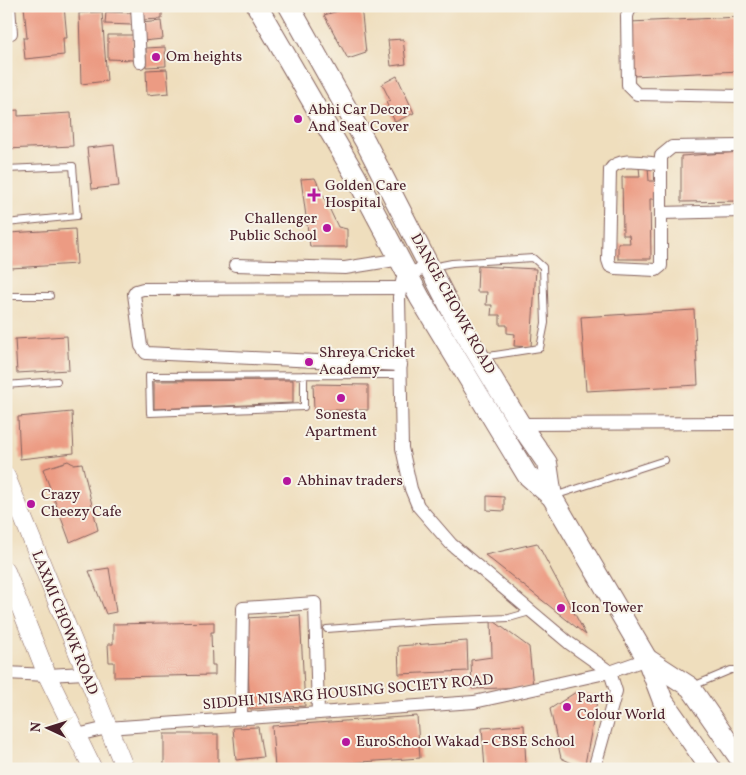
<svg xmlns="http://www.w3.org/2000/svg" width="746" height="775" viewBox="0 0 746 775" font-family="Vollkorn,serif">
	<rect width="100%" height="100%" fill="#f7f3e8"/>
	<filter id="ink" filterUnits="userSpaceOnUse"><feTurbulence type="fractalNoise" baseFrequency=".02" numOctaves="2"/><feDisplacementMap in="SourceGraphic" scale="10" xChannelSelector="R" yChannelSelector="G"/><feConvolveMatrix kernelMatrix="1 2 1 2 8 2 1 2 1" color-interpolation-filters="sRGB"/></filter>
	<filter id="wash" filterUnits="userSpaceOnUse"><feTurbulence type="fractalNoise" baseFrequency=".0096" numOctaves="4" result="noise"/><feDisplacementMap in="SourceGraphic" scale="20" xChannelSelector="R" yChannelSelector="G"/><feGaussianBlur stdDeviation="1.12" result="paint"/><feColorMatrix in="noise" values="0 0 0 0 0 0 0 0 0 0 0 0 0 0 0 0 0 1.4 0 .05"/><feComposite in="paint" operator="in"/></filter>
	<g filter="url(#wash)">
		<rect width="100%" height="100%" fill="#efdebd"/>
		<g id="blocks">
			<g fill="#ec9b83">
				<polygon points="24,6 64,6 67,38 63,38 64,55 25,59 23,38 27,38"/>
				<polygon points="141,6 162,6 162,19 142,20"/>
				<polygon points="356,6 361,6 366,53 348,59 324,15"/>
				<polygon points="102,12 107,81 81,84 79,13"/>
				<polygon points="106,12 133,13 132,25 105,24"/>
				<polygon points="740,17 740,71 632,76 630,22"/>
				<polygon points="161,21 163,39 143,41 141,23"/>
				<polygon points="108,35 133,35 133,60 108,59"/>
				<polygon points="403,39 406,64 391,66 388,40"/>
				<polygon points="165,47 166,66 146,67 146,48"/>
				<polygon points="167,69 169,93 147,95 146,70"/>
				<polygon points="397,76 414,113 395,122 386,102 390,100 382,84"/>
				<polygon points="18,110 18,116 71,113 73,146 6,149 6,111"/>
				<polygon points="114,145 119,186 92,189 87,148"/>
				<polygon points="740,152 740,201 681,202 681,156"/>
				<polygon points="639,167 648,167 649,181 655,181 655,199 650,199 651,259 618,259 618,243 630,243 629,235 623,235 622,177 640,177"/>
				<polygon points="315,178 338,227 347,229 347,247 310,247 301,179"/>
				<polygon points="75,229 77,264 11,268 9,233"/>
				<polygon points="478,266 536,269 531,347 514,346 515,334 507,333 507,325 500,325 500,315 491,315 492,305 486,305 487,292 477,292"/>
				<polygon points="694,310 698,385 586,391 581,317"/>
				<polygon points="67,336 69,370 17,373 15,339"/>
				<polygon points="293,380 293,403 154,409 154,381"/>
				<polygon points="313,384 368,385 368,410 314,410"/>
				<polygon points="72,412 74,453 20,459 18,417"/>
				<polygon points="68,461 73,464 82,463 98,530 70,542 43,469"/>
				<polygon points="487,496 504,497 504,511 487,510"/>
				<polygon points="537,543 586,635 485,555"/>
				<polygon points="109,568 116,612 106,614 89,571"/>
				<polygon points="300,615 305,706 250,709 245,618"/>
				<polygon points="491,619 529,647 533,687 472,689 471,660 492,657"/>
				<polygon points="214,622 214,632 211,632 212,665 215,665 215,675 114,677 114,662 109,662 108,644 113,644 113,624"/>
				<polygon points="467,641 468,671 399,674 398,646"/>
				<polygon points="576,692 598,696 584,769 561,758 550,709"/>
				<polygon points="417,716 420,758 275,768 272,726"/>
				<polygon points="524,725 526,766 485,769 482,728"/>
				<polygon points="258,727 263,757 236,760 233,728"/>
				<rect x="164" y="734" width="54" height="35"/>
			</g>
		</g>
	</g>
	<g filter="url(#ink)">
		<use href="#blocks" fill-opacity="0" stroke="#84625e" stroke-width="1"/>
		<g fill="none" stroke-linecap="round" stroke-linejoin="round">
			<g stroke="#84625e" stroke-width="8">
				<g id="lane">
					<polyline points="6,169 73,166 77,216 6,223"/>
					<polyline points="432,267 452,263 533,258 543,267 545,323 540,348 482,357"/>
					<polyline points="6,296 50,296"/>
					<polyline points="304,375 304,407 150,413 149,376 374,375 401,375"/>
					<polyline points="6,385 57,381"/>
					<polyline points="554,496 665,460"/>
					<polyline points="327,629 432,621 509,618 530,612"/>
					<polyline points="693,686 731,670 740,670"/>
				</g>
			</g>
			<g stroke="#84625e" stroke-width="14">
				<g id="street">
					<polyline points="137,6 140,62"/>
					<polyline points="634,6 629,10 627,16 628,85 637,94 740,96"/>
					<polyline points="6,34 11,33 9,6"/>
					<path d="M661,164C646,163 618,156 610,170L608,260L610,266L615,268L656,270L661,266V156L672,147L740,146"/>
					<polyline points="662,213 740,211"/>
					<polyline points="235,265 345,268 401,259"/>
					<polyline points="431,267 408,273 403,277 399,297 402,448 411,489 418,506 451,544 569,643 610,672 616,691 594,769"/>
					<polyline points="400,288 143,289 136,291 134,294 141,346 146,353 401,365"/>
					<polyline points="520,424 740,423"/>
					<polyline points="6,673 47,675 85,673"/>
					<polyline points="241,718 243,608 315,603 318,713"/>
					<polyline points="77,735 107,728 474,702 610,672 647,659"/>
				</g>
			</g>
			<g stroke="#84625e" stroke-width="19">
				<g id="secondary">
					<polyline points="6,476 125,769"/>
					<polyline points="6,571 47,675 93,769"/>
				</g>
			</g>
			<g stroke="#84625e" stroke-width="22">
				<g id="primary">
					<polyline points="257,6 355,175 420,298 527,475 552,497 647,659 663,701 711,769"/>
					<polyline points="289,6 366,143 454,315 520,424 547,463 552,497"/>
					<polyline points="647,659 690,687 740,759"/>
				</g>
			</g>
			<use href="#lane" stroke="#fff" stroke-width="6"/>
			<use href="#street" stroke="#fff" stroke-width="12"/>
			<use href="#secondary" stroke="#fff" stroke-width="18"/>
			<use href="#primary" stroke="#fff" stroke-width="20"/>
		</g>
	</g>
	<g fill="#b5179e" stroke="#f7f3e8" stroke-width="2">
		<circle cx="156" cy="57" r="5"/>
		<circle cx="298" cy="119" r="5"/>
		<path d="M311.5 187.5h5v5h5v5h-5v5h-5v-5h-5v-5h5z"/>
		<circle cx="327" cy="228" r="5"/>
		<circle cx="309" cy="362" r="5"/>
		<circle cx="341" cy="398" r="5"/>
		<circle cx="287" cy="481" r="5"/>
		<circle cx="31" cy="504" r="5"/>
		<circle cx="561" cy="608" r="5"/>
		<circle cx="567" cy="707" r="5"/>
		<circle cx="346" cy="742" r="5"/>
	</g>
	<g text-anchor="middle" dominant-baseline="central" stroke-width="4" stroke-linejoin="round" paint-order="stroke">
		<g font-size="15" fill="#4a1f2b" stroke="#f7f3e8" text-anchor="start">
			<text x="166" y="57">Om heights</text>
			<text x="308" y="110">Abhi Car Decor<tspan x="308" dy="17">And Seat Cover</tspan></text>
			<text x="325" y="186">Golden Care<tspan x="325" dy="17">Hospital</tspan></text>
			<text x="317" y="219" text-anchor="end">Challenger<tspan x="317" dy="17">Public School</tspan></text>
			<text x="319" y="353">Shreya Cricket<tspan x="319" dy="17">Academy</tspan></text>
			<text x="341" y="415" text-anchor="middle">Sonesta<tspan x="341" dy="17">Apartment</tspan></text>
			<text x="297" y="481">Abhinav traders</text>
			<text x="41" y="495">Crazy<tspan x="41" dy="17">Cheezy Cafe</tspan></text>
			<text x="571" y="608">Icon Tower</text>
			<text x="577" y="698">Parth<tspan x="577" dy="17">Colour World</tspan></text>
			<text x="356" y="742">EuroSchool Wakad - CBSE School</text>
		</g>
		<g font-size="15" fill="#4a1f2b" stroke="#f7f3e8">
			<text transform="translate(452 304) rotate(61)">DANGE CHOWK ROAD</text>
			<text transform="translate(64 623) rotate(68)">LAXMI CHOWK ROAD</text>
			<text transform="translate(348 693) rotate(-5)">SIDDHI NISARG HOUSING SOCIETY ROAD</text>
		</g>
	</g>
	<rect width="746" height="775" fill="none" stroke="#f7f3e8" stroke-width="25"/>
	<g transform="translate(48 728) rotate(274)" stroke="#f7f3e8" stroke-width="4" paint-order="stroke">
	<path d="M0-4L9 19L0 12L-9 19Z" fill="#4a1f2b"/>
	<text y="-8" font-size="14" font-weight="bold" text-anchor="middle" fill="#4a1f2b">N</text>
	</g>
</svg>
